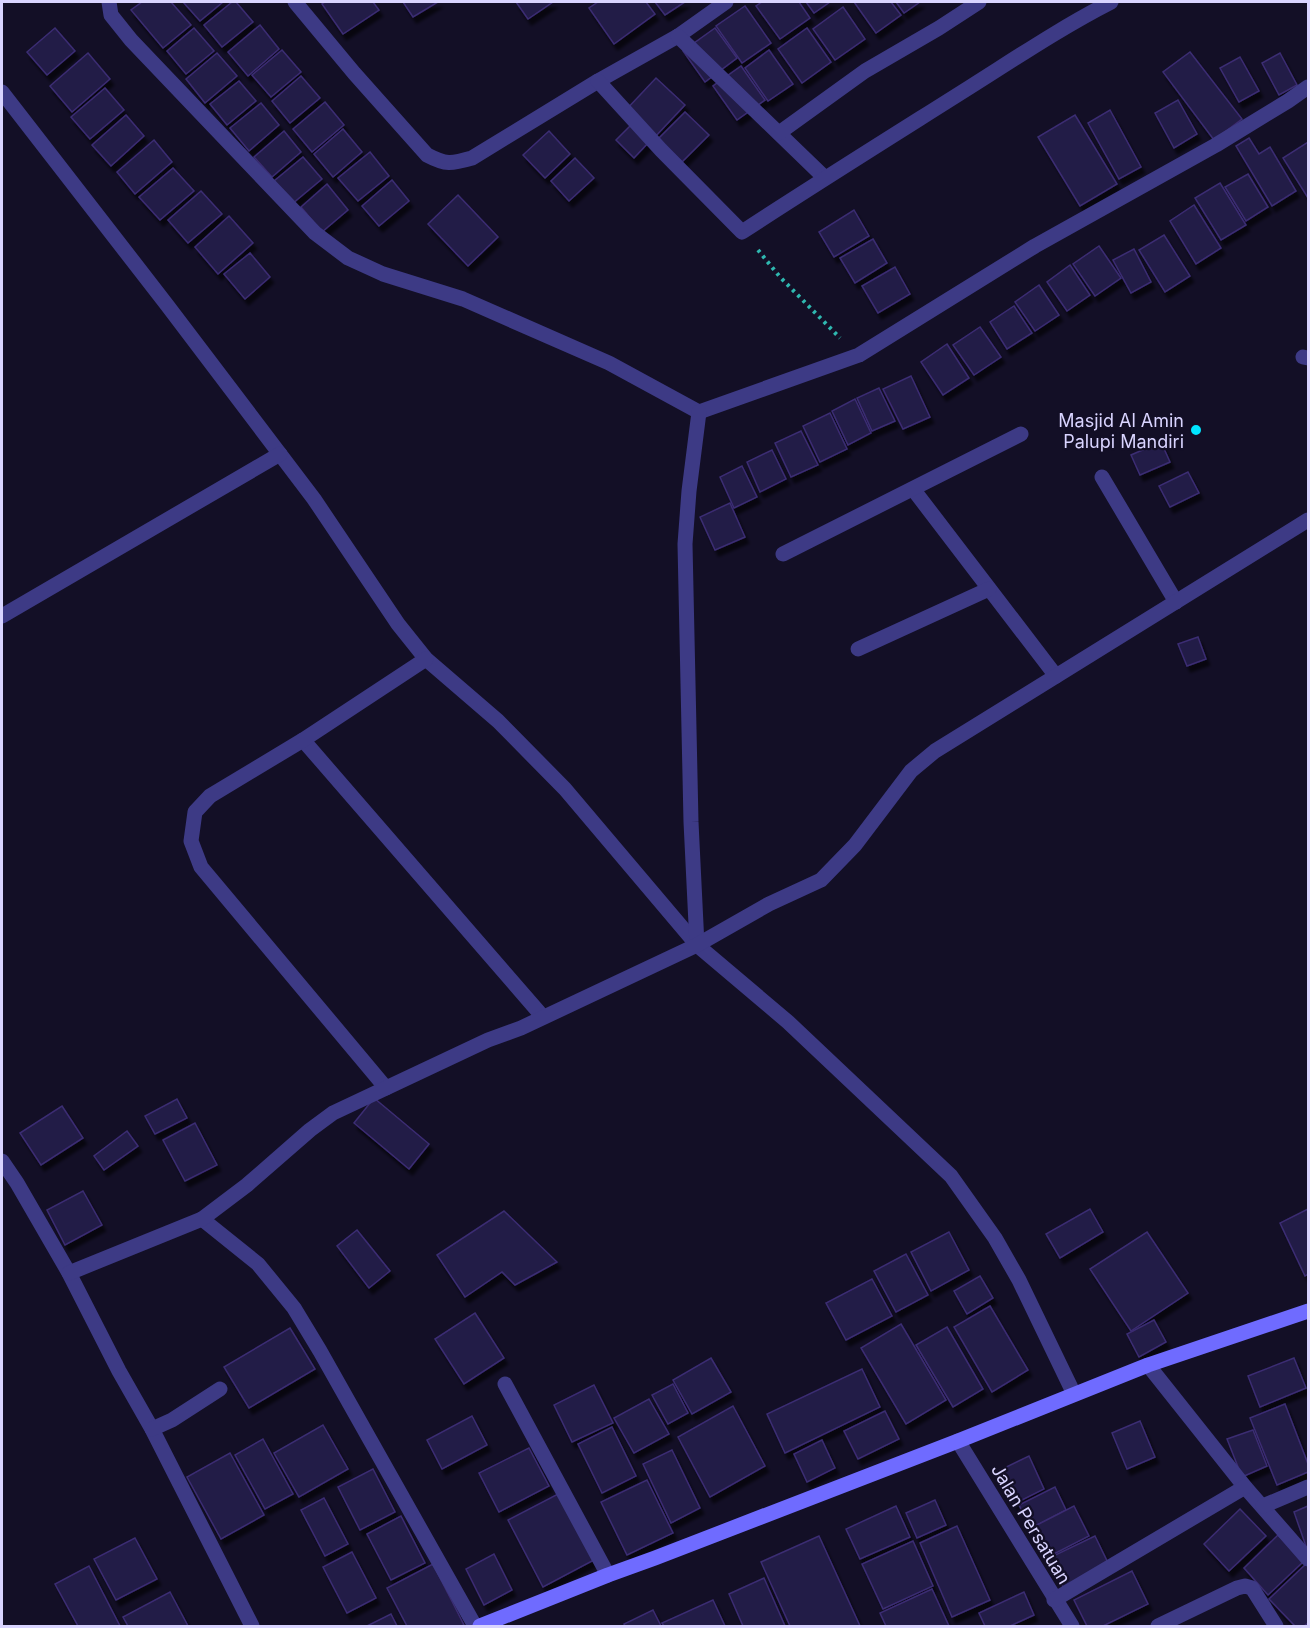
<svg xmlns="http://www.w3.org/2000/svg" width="1310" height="1628" viewBox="0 0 1310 1628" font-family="Inter,sans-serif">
	<defs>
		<filter id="shadow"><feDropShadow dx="3.5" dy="6" stdDeviation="1.5" flood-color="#0009"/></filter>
	</defs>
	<rect width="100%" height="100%" fill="#130f26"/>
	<g fill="#241b47" stroke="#3b2d73" stroke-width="1.5" filter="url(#shadow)">
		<polygon points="142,2 171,2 191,25 163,48 131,10"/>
		<polygon points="183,2 223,2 200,21"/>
		<polygon points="232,2 236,2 253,22 222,47 204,25"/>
		<polygon points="325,2 373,2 379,10 343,34 322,4"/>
		<polygon points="403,2 438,2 413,17"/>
		<polygon points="516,2 553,2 528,19"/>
		<polygon points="598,2 646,2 655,14 614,44 589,8"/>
		<polygon points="655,2 685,2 665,15"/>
		<polygon points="762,2 799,2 810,18 780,39 756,6"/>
		<polygon points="806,2 830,2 814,13"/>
		<polygon points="854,2 891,2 901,15 876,33"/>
		<polygon points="896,2 920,2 904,13"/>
		<polygon points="745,6 771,43 742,63 716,26"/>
		<polygon points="843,7 865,39 835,60 813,29"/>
		<polygon points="260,25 279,49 248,76 228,52"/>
		<polygon points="55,28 75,51 47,75 27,52"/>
		<polygon points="194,28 214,51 186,74 167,51"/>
		<polygon points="715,28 737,58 705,82 683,51"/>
		<polygon points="807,28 831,62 802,83 778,49"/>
		<polygon points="282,50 301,72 271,97 252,75"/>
		<polygon points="769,50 793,84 768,101 745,68"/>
		<polygon points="1190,52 1242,119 1214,140 1163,72"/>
		<polygon points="88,53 110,79 72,112 50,86"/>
		<polygon points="217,53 237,76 205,103 186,79"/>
		<polygon points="1280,53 1297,85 1279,95 1262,63"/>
		<polygon points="1240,57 1259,91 1239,102 1220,68"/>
		<polygon points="741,66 765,100 737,120 713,86"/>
		<polygon points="301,76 320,98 290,123 272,101"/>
		<polygon points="656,78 685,105 653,139 624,112"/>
		<polygon points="239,81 256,101 227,125 210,104"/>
		<polygon points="105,88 124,110 90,139 71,117"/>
		<polygon points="1178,100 1197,134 1174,148 1155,113"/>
		<polygon points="325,102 344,125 312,152 293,129"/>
		<polygon points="261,103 279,125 249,151 230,128"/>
		<polygon points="1110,110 1141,167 1119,179 1088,123"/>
		<polygon points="685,112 709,135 682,162 658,139"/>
		<polygon points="126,115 144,136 111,166 92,145"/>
		<polygon points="1075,115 1117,184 1080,206 1038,137"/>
		<polygon points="631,125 649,142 634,158 616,140"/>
		<polygon points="343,129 362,152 333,177 314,154"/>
		<polygon points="284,131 301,152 272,177 254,157"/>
		<polygon points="549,131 570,154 545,178 523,155"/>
		<polygon points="1249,138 1259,154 1270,147 1296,191 1272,206 1236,146"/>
		<polygon points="154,140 172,162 135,194 117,172"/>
		<polygon points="1308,142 1308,198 1283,158"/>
		<polygon points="370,152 389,176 358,201 338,178"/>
		<polygon points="303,157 322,179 292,204 274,181"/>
		<polygon points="575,158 594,178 569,201 551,181"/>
		<polygon points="173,168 194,191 160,220 139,197"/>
		<polygon points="1248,174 1268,207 1246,221 1225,187"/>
		<polygon points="392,180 409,201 379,226 362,206"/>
		<polygon points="1220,183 1246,225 1221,240 1195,198"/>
		<polygon points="327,184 348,210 322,232 301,207"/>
		<polygon points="201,191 222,214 188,243 168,220"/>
		<polygon points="458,195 498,237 468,266 428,224"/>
		<polygon points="1194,205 1221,248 1196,264 1170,221"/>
		<polygon points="854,210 869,236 834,257 819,232"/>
		<polygon points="229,216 253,243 218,274 195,247"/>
		<polygon points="1164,235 1190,276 1165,292 1139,250"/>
		<polygon points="873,239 887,263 855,283 840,258"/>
		<polygon points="1099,246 1121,278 1095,296 1073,264"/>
		<polygon points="1134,249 1151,282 1131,293 1113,260"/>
		<polygon points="250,253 270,277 245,299 224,274"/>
		<polygon points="1070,265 1090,295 1067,311 1047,282"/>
		<polygon points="895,267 910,294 878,313 862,286"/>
		<polygon points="1039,285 1059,315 1035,331 1015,302"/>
		<polygon points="1014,306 1032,333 1007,349 990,322"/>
		<polygon points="980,327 1001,357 974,375 953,345"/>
		<polygon points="947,344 969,378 943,395 921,362"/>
		<polygon points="911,376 930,417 903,429 883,389"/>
		<polygon points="879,388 895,421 872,431 857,398"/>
		<polygon points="855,399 871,433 848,445 832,411"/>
		<polygon points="830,413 847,449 820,462 803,426"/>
		<polygon points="801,431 818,465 791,477 775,443"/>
		<polygon points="1161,442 1170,462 1140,475 1131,455"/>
		<polygon points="772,450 786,479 760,492 747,462"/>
		<polygon points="742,466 757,497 734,508 720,477"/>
		<polygon points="1188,472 1199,493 1170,507 1159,486"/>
		<polygon points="730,503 745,537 715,550 700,517"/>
		<polygon points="1198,637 1206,659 1187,666 1178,644"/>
		<polygon points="374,1098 429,1144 409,1169 354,1123"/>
		<polygon points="177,1099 187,1118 155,1134 145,1116"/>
		<polygon points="62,1106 83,1138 41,1165 20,1133"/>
		<polygon points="195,1123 217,1165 185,1181 163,1140"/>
		<polygon points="127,1131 138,1146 104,1170 94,1156"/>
		<polygon points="83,1191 102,1225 65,1245 47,1210"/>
		<polygon points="1090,1209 1103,1232 1060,1258 1046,1234"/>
		<polygon points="1308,1209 1308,1274 1305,1276 1280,1223"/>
		<polygon points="504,1211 557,1262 515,1285 502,1272 465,1297 437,1255"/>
		<polygon points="357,1230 390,1271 369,1288 337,1246"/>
		<polygon points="949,1232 969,1270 931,1291 911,1252"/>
		<polygon points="1147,1232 1188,1293 1131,1331 1090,1269"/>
		<polygon points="906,1254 928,1295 896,1312 874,1271"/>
		<polygon points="980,1276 993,1298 967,1314 954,1291"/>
		<polygon points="872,1279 892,1316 846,1340 826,1303"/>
		<polygon points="990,1306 1028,1370 992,1392 954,1327"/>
		<polygon points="475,1313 504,1358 464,1384 435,1339"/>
		<polygon points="1154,1320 1166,1342 1139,1357 1127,1334"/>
		<polygon points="901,1324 946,1400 906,1424 861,1348"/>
		<polygon points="947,1327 983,1389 953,1407 916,1345"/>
		<polygon points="290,1328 315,1369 249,1408 224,1367"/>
		<polygon points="711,1358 731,1392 692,1414 673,1380"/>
		<polygon points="1294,1358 1306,1388 1260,1407 1248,1376"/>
		<polygon points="862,1369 880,1407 785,1453 767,1414"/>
		<polygon points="673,1384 688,1413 668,1424 652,1395"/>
		<polygon points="594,1385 613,1423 572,1442 554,1405"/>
		<polygon points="649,1399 669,1434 634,1453 614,1418"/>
		<polygon points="1285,1404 1308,1464 1308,1472 1277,1485 1250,1418"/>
		<polygon points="733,1406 765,1466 710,1497 678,1437"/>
		<polygon points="885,1411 899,1439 858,1459 844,1431"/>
		<polygon points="472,1416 487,1445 442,1469 427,1440"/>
		<polygon points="1140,1421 1155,1457 1127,1469 1112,1433"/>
		<polygon points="323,1425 348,1469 299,1497 274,1453"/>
		<polygon points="612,1427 636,1476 602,1493 578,1444"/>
		<polygon points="1253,1430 1267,1466 1242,1477 1227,1439"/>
		<polygon points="263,1439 293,1494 265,1509 235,1455"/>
		<polygon points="822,1440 835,1468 807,1482 794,1454"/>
		<polygon points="529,1448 549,1486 499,1512 479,1473"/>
		<polygon points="672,1450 700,1508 671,1523 643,1464"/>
		<polygon points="230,1453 264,1515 221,1539 187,1477"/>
		<polygon points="1029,1456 1044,1489 1014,1504 998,1471"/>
		<polygon points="373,1469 395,1512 360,1530 338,1487"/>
		<polygon points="647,1480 673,1533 627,1555 601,1502"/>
		<polygon points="1055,1487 1066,1510 1031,1528 1019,1505"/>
		<polygon points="560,1493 594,1560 543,1587 508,1520"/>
		<polygon points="324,1498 348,1544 325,1556 301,1510"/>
		<polygon points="935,1500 946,1525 917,1538 906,1513"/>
		<polygon points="896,1506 910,1537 860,1559 846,1529"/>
		<polygon points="1074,1506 1089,1536 1050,1556 1035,1526"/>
		<polygon points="1308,1506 1308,1552 1294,1512"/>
		<polygon points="1240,1509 1266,1536 1229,1571 1204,1544"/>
		<polygon points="401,1516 425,1563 391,1580 367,1534"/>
		<polygon points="957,1526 990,1600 952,1617 920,1543"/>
		<polygon points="1278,1535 1303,1562 1268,1595 1244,1568"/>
		<polygon points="819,1536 860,1626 790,1626 761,1562"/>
		<polygon points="1095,1536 1109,1565 1063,1587 1049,1558"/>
		<polygon points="135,1538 157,1579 116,1600 94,1559"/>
		<polygon points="913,1541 933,1586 883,1609 862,1564"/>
		<polygon points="352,1552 376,1598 347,1613 323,1567"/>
		<polygon points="494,1554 512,1590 484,1605 466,1569"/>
		<polygon points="1307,1563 1308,1565 1308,1623 1304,1626 1295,1626 1269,1599"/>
		<polygon points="433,1564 464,1625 461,1626 407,1626 387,1588"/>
		<polygon points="89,1566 120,1626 78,1626 55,1584"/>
		<polygon points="1132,1571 1148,1604 1103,1626 1087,1626 1074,1600"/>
		<polygon points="764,1578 785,1626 743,1626 729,1594"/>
		<polygon points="932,1589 949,1626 886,1626 880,1613"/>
		<polygon points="170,1592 188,1626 128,1626 123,1617"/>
		<polygon points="1024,1592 1034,1615 1010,1626 985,1626 979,1613"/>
		<polygon points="713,1600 725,1626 664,1626 662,1623"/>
		<polygon points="653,1610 661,1626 625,1626 624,1624"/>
		<polygon points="391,1614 397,1626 367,1626"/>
	</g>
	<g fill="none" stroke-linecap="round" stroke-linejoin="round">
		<polyline stroke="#2fb8b0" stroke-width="4" stroke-dasharray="3 4.5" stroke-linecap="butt" points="758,250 780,277 840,338"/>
		<g stroke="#3d3a85" stroke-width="15">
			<polyline points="109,2 111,15 131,40 315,233 348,258 383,274 463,299 609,363 699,412 859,355 1035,246 1216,145 1288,101 1308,87"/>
			<path d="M295,2L354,73L427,155C446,165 451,164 472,158L598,81L678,36L726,2"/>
			<polyline points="678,36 825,178"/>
			<path d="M598,81L661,150L742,232C817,183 894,135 970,87C1016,58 1062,27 1111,2"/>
			<polyline points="2,92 167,305 314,499 398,624 426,659 498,721 565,789 697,945 788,1022 951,1176 995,1238 1019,1280 1074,1394"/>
			<polyline points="779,133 865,71 939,28 979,2"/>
			<polyline points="1303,357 1308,358"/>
			<polyline points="1102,477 1176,602"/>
			<polyline points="913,489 1056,676"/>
			<polyline points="783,554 1021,434"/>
			<polyline points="2,616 280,454"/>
			<polyline points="858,649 989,589"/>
			<polyline points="303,740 543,1017"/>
			<polyline points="697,945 691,822 685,544 689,491 699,412"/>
			<polyline points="386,1088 201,867 191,841 195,812 210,796 303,740 426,659"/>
			<polyline points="2,1161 17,1183 69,1273 119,1371 152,1429 252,1626"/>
			<polyline points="202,1219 258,1264 294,1308 320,1351 475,1626"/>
			<polyline points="69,1273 202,1219 247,1185 310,1130 333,1113 488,1040 521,1028 697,945 769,904 821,880 855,845 911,771 935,751 1308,520"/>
			<polyline points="1148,1365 1245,1487 1308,1559"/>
			<polyline points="505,1384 608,1575"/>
			<polyline points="152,1429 172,1420 220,1389"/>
			<polyline points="958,1441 1072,1626"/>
			<polyline points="1263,1506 1308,1487"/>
			<polyline points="1054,1600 1245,1487"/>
			<polyline points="1158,1626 1237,1588 1245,1586 1252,1588 1276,1626"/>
		</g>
		<polyline stroke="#6f6bff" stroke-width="15" points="480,1626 608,1575 655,1558 958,1441 1148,1365 1308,1311"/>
	</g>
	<circle fill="#00e5ff" stroke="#130f26" stroke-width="2" cx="1196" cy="430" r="6"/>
	<g text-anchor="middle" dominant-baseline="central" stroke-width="4.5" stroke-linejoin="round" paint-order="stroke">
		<g font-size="18" fill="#d9d4ff" stroke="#130f26" text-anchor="end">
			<text x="1184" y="420">Masjid Al Amin<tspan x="1184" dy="21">Palupi Mandiri</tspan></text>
		</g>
		<g font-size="18" fill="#d9d4ff" stroke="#130f26">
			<text transform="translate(1031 1524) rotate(59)">Jalan Persatuan</text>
		</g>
	</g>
	<rect width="1310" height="1628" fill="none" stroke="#d9d4ff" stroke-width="6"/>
</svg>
